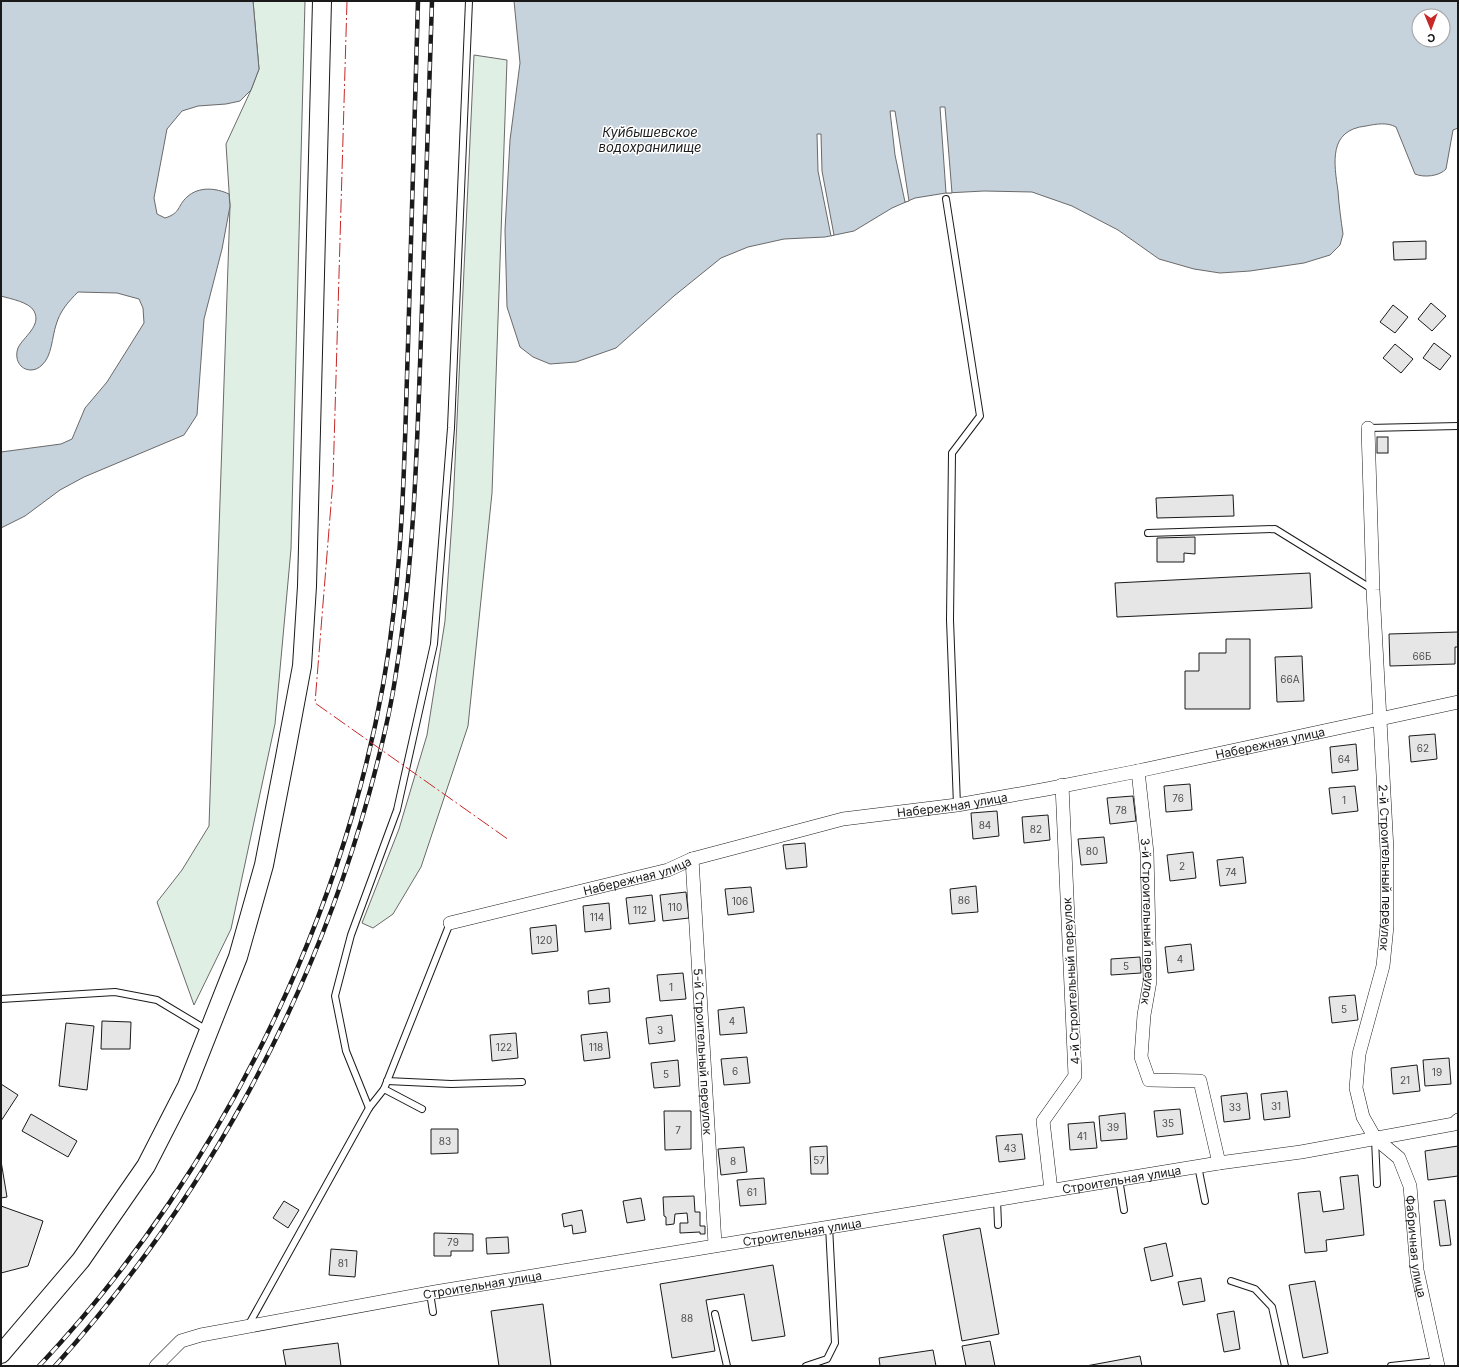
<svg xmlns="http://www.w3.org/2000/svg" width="1459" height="1367" viewBox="0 0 1459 1367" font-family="Inter,sans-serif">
	<rect width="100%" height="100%" fill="#fff"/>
	<g fill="#e0efe3" stroke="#6a6a6a">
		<polygon points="253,1 305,1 291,549 275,724 231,929 194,1005 157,902 182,870 209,826 230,206 226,144 251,90 259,69"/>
		<polygon points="474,55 507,60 492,493 468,726 421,867 393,914 373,928 362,923 399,829 427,735 445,621 453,506"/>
	</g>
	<g fill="#c6d2dc" stroke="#6a6a6a" fill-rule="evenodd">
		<path d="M1,1H253L259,69L251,90L240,101L226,104L198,106L182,111L167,129L154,198L157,214L165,218C181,213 177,206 187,197C199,186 216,188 229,194L230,206L222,249L204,319L197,415L184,435L84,477L60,490L25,516L1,528V452L61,444L72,439L85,408L107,382L144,323L143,308L139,299L117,293L78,292C68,302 60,311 56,325C52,337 52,356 42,365C39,368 35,370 31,370C20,370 14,359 18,348C23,337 42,326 34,311C29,302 11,299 1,296Z"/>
		<path d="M514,1H1458V128L1453,130L1446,169C1440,176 1424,178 1415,174L1396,127C1387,122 1376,124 1366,126C1328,130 1334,163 1338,191C1339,206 1341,220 1343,234L1340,245L1330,255L1304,263L1250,271L1220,273L1194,269L1159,259L1118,230L1072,206L1032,192L984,191L946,193L915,198L892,208L854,231L825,237L784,239L748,247L721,258L674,296L616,348L576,362L550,364L533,357L520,347L507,307L505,230L510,140L520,63ZM1419,16H1443V40H1419Z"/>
	</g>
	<g fill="#fff" stroke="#6a6a6a">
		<polygon points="940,107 945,107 952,193 946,193"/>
		<polygon points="890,111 895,111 909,201 905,202 895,155"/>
		<polygon points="817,134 821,134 822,171 834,235 831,236 818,171"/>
	</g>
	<g fill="#e6e6e6" stroke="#1a1a1a">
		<polygon points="1426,241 1426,259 1394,260 1393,242"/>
		<polygon points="1431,303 1446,316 1432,331 1418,319"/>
		<polygon points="1393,305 1408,317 1395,333 1380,322"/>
		<polygon points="1434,343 1451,356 1440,370 1423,358"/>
		<polygon points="1395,344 1413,359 1401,373 1383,358"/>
		<rect x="1377" y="437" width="11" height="16"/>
		<polygon points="1233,495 1234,516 1157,518 1156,498"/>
		<polygon points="1195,537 1195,554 1184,553 1184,562 1157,562 1157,538"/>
		<polygon points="1310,573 1312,608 1117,617 1115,583"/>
		<polygon points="1458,632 1458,647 1455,647 1455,664 1390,666 1389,634"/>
		<polygon points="1226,639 1250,639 1250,709 1185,709 1185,671 1199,671 1199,653 1226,653"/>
		<polygon points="1302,656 1304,701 1277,702 1275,657"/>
		<polygon points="1435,734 1437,759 1411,762 1409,736"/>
		<polygon points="1356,744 1358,770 1332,773 1330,747"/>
		<polygon points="1190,784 1192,810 1166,812 1164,786"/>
		<polygon points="1355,786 1358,811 1332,814 1329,788"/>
		<polygon points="1133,796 1136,821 1110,824 1107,798"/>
		<polygon points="997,811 999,836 973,839 971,813"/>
		<polygon points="1048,815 1050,840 1024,843 1022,817"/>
		<polygon points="1104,837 1107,863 1081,865 1078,839"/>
		<polygon points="805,843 807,867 786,869 783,845"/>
		<polygon points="1193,852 1196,878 1170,881 1167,855"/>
		<polygon points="1243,857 1246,883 1220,886 1217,860"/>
		<polygon points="976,886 978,912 952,914 950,889"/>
		<polygon points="751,887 754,912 728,915 725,889"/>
		<polygon points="686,892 689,918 663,921 660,895"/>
		<polygon points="652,895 655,921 629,924 626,898"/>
		<polygon points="609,903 611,929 585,932 583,906"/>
		<polygon points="556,925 558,951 532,954 530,928"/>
		<polygon points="1191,944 1194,970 1168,973 1165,947"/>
		<polygon points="1140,957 1141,973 1111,975 1111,959"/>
		<polygon points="683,973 686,999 660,1001 657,975"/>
		<polygon points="609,988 610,1002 589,1004 588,991"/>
		<polygon points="1355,995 1358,1020 1332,1023 1329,997"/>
		<polygon points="744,1007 747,1033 720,1035 718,1010"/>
		<polygon points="672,1015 675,1041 649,1044 646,1018"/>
		<polygon points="102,1021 131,1022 130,1049 101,1049"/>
		<polygon points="66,1023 94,1026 87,1090 59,1086"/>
		<polygon points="607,1032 610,1058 584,1061 581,1035"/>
		<polygon points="516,1033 518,1058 492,1061 490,1035"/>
		<polygon points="747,1057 750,1083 724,1085 721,1059"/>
		<polygon points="1449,1058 1451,1084 1425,1086 1423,1060"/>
		<polygon points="678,1060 680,1086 654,1088 651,1063"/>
		<polygon points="1417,1065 1420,1091 1393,1094 1391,1068"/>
		<polygon points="1,1084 18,1095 1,1121"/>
		<polygon points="1287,1091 1290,1117 1264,1120 1261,1094"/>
		<polygon points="1247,1093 1250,1119 1224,1122 1221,1096"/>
		<polygon points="1180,1109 1183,1134 1157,1137 1154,1111"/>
		<polygon points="664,1111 691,1111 691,1149 665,1150"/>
		<polygon points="1125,1113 1127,1139 1101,1141 1099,1116"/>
		<polygon points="31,1114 77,1141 68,1157 22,1131"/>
		<polygon points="1094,1122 1097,1148 1070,1150 1068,1124"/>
		<polygon points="431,1129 458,1129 458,1153 431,1154"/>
		<polygon points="1022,1134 1025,1159 999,1162 996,1136"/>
		<polygon points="827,1146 828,1174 811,1174 810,1147"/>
		<polygon points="1458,1146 1458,1176 1428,1180 1425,1151"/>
		<polygon points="744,1147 747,1172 721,1175 718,1149"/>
		<polygon points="1,1161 7,1197 1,1198"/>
		<polygon points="1358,1175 1364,1235 1326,1240 1327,1251 1305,1253 1298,1193 1320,1191 1323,1212 1344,1209 1340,1177"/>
		<polygon points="764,1178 766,1204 740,1206 737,1180"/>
		<polygon points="694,1196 695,1212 700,1212 700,1226 705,1226 705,1234 700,1234 700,1232 680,1233 680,1223 688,1223 687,1213 675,1214 674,1224 666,1225 666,1217 664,1216 663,1197"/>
		<polygon points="641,1198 645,1220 627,1223 623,1201"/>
		<polygon points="1445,1200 1451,1245 1440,1246 1434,1201"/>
		<polygon points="284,1201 299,1210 288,1228 273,1218"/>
		<polygon points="1,1206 43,1221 28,1266 1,1273"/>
		<polygon points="582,1210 586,1232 573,1234 572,1225 564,1227 562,1214"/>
		<polygon points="980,1228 999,1334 962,1341 943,1235"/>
		<polygon points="434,1233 473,1234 473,1251 451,1251 451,1256 434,1256"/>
		<polygon points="508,1237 509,1253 487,1254 486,1238"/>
		<polygon points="1166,1243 1173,1276 1151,1281 1144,1248"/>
		<polygon points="331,1249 357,1251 355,1277 329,1275"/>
		<polygon points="773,1265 785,1336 752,1341 744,1294 706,1300 715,1351 672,1358 660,1284"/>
		<polygon points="1201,1278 1205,1301 1183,1305 1178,1282"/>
		<polygon points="1315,1281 1328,1353 1303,1358 1289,1285"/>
		<polygon points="543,1304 551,1366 499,1366 491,1311"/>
		<polygon points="1234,1311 1240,1349 1224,1352 1217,1314"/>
		<polygon points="990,1341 995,1366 966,1366 962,1346"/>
		<polygon points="338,1343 341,1366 286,1366 283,1350"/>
		<polygon points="933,1350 936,1366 880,1366 879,1358"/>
		<polygon points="1140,1356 1142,1366 1086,1366"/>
	</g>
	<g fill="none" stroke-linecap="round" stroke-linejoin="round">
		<g stroke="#1a1a1a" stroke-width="8">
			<g id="lane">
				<polyline points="946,199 980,416 952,453 950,620 957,805"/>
				<polyline points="1368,428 1458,426"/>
				<polyline points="1148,533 1275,529 1372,589"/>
				<polyline points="1,999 115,992 157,1000 207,1030"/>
				<polyline points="387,1081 451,1084 522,1082"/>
				<polyline points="384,1089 422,1109"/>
				<polyline points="369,1108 346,1051 335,996 351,935 397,810 434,644 451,428 469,1"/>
				<polyline points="1375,1139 1377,1184"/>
				<polyline points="1198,1166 1205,1201"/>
				<polyline points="1119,1179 1124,1210"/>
				<polyline points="997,1199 998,1225"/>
				<polyline points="1231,1281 1255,1289 1272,1307 1285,1366"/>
				<polyline points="430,1293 433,1312"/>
				<polyline points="715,1314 727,1366"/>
				<polyline points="248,1326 369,1108 384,1089 450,923"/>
				<polyline points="806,1366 827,1359 835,1343 829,1226"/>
				<polyline points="1391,1366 1437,1361"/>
			</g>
		</g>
		<g stroke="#1a1a1a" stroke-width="14">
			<g id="street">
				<path id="s1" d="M1368,428L1373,590L1387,850V926L1383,966L1359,1054L1356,1088L1363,1117L1375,1138L1399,1158L1410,1186L1417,1270L1438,1366"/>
				<path id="s2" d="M1138,771L1147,853L1150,981L1144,1015L1141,1057L1149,1080L1200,1081L1219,1163"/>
				<path id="s3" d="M692,859L715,1244"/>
				<path id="s4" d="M450,923L668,870L692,859L843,819L957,805L1047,789L1138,771L1458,702"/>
				<polyline points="1051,1190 1043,1121 1075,1076 1062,785"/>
				<path id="s5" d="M156,1366L181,1341L201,1335L435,1292L1219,1163L1301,1152L1454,1124L1458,1120"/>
			</g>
		</g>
		<g stroke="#1a1a1a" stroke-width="20">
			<polyline id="secondary" points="1,1354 81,1260 146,1166 187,1086 238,957 264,865 285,757 302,666 307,586 322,1"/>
		</g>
		<use href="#lane" stroke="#fff" stroke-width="6"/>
		<use href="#street" stroke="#fff" stroke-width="13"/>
		<use href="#secondary" stroke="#fff" stroke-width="18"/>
		<g stroke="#1a1a1a" stroke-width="4.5">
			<g id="rail">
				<path d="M39,1366C228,1166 364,883 394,609C404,521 405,433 408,345C411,230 415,116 418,1"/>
				<path d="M55,1366C201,1204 311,1005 369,794C380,754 390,714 396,673C414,562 417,450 421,337C425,225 428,113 432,1"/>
			</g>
		</g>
		<use href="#rail" stroke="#fff" stroke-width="3" stroke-dasharray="9" stroke-linecap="butt"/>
		<polyline stroke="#c62828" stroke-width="1" stroke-dasharray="14 3 2 3" stroke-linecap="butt" points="347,1 333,480 315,703 509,840"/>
	</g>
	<g text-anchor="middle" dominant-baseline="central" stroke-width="3" stroke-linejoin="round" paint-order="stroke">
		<g font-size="10" fill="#4d4d4d">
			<text x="1422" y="656">66Б</text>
			<text x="1290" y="679">66А</text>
			<text x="1423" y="748">62</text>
			<text x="1344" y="759">64</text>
			<text x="1178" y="798">76</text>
			<text x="1344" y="800">1</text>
			<text x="1121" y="810">78</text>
			<text x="985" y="825">84</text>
			<text x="1036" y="829">82</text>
			<text x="1092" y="851">80</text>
			<text x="1182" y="866">2</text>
			<text x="1231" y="872">74</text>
			<text x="964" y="900">86</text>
			<text x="740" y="901">106</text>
			<text x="675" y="907">110</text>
			<text x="640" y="910">112</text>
			<text x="597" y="917">114</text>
			<text x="544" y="940">120</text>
			<text x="1180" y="959">4</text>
			<text x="1126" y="966">5</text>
			<text x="671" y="987">1</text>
			<text x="1344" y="1009">5</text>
			<text x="732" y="1021">4</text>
			<text x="660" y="1030">3</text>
			<text x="504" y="1047">122</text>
			<text x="596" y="1047">118</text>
			<text x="735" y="1071">6</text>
			<text x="1437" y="1072">19</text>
			<text x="666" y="1074">5</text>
			<text x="1405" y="1080">21</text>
			<text x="1276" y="1106">31</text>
			<text x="1235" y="1107">33</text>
			<text x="1168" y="1123">35</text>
			<text x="1113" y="1127">39</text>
			<text x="678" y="1130">7</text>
			<text x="1082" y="1136">41</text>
			<text x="445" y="1141">83</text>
			<text x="1010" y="1148">43</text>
			<text x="819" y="1160">57</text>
			<text x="733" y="1161">8</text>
			<text x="752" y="1192">61</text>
			<text x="453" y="1242">79</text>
			<text x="343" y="1263">81</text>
			<text x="687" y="1318">88</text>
		</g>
		<g font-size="12" fill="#1a1a1a" stroke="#fff">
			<text stroke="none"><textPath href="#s4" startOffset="841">Набережная улица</textPath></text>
			<text stroke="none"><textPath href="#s4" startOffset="517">Набережная улица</textPath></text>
			<text stroke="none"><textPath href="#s1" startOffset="440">2-й Строительный переулок</textPath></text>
			<text stroke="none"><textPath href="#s4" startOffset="193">Набережная улица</textPath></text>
			<text stroke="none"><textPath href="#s2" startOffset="151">3-й Строительный переулок</textPath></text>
			<text transform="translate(1071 981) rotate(-93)">4-й Строительный переулок</text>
			<text stroke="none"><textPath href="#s3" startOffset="193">5-й Строительный переулок</textPath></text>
			<text stroke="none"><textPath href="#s5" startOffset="990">Строительная улица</textPath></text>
			<text stroke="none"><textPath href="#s5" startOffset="666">Строительная улица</textPath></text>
			<text stroke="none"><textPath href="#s1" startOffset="840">Фабричная улица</textPath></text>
			<text stroke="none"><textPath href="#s5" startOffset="342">Строительная улица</textPath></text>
		</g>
		<g font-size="13" font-style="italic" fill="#1a1a1a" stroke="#fff">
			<text x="650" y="132">Куйбышевское<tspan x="650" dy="15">водохранилище</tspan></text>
		</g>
	</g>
	<rect width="1459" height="1367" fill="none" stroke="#1a1a1a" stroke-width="4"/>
	<g transform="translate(1431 28) rotate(179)"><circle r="19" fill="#ffffff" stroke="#a3a3a3"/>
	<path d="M0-3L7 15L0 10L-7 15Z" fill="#c62828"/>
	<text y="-6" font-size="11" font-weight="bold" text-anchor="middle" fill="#1a1a1a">С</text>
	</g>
</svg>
